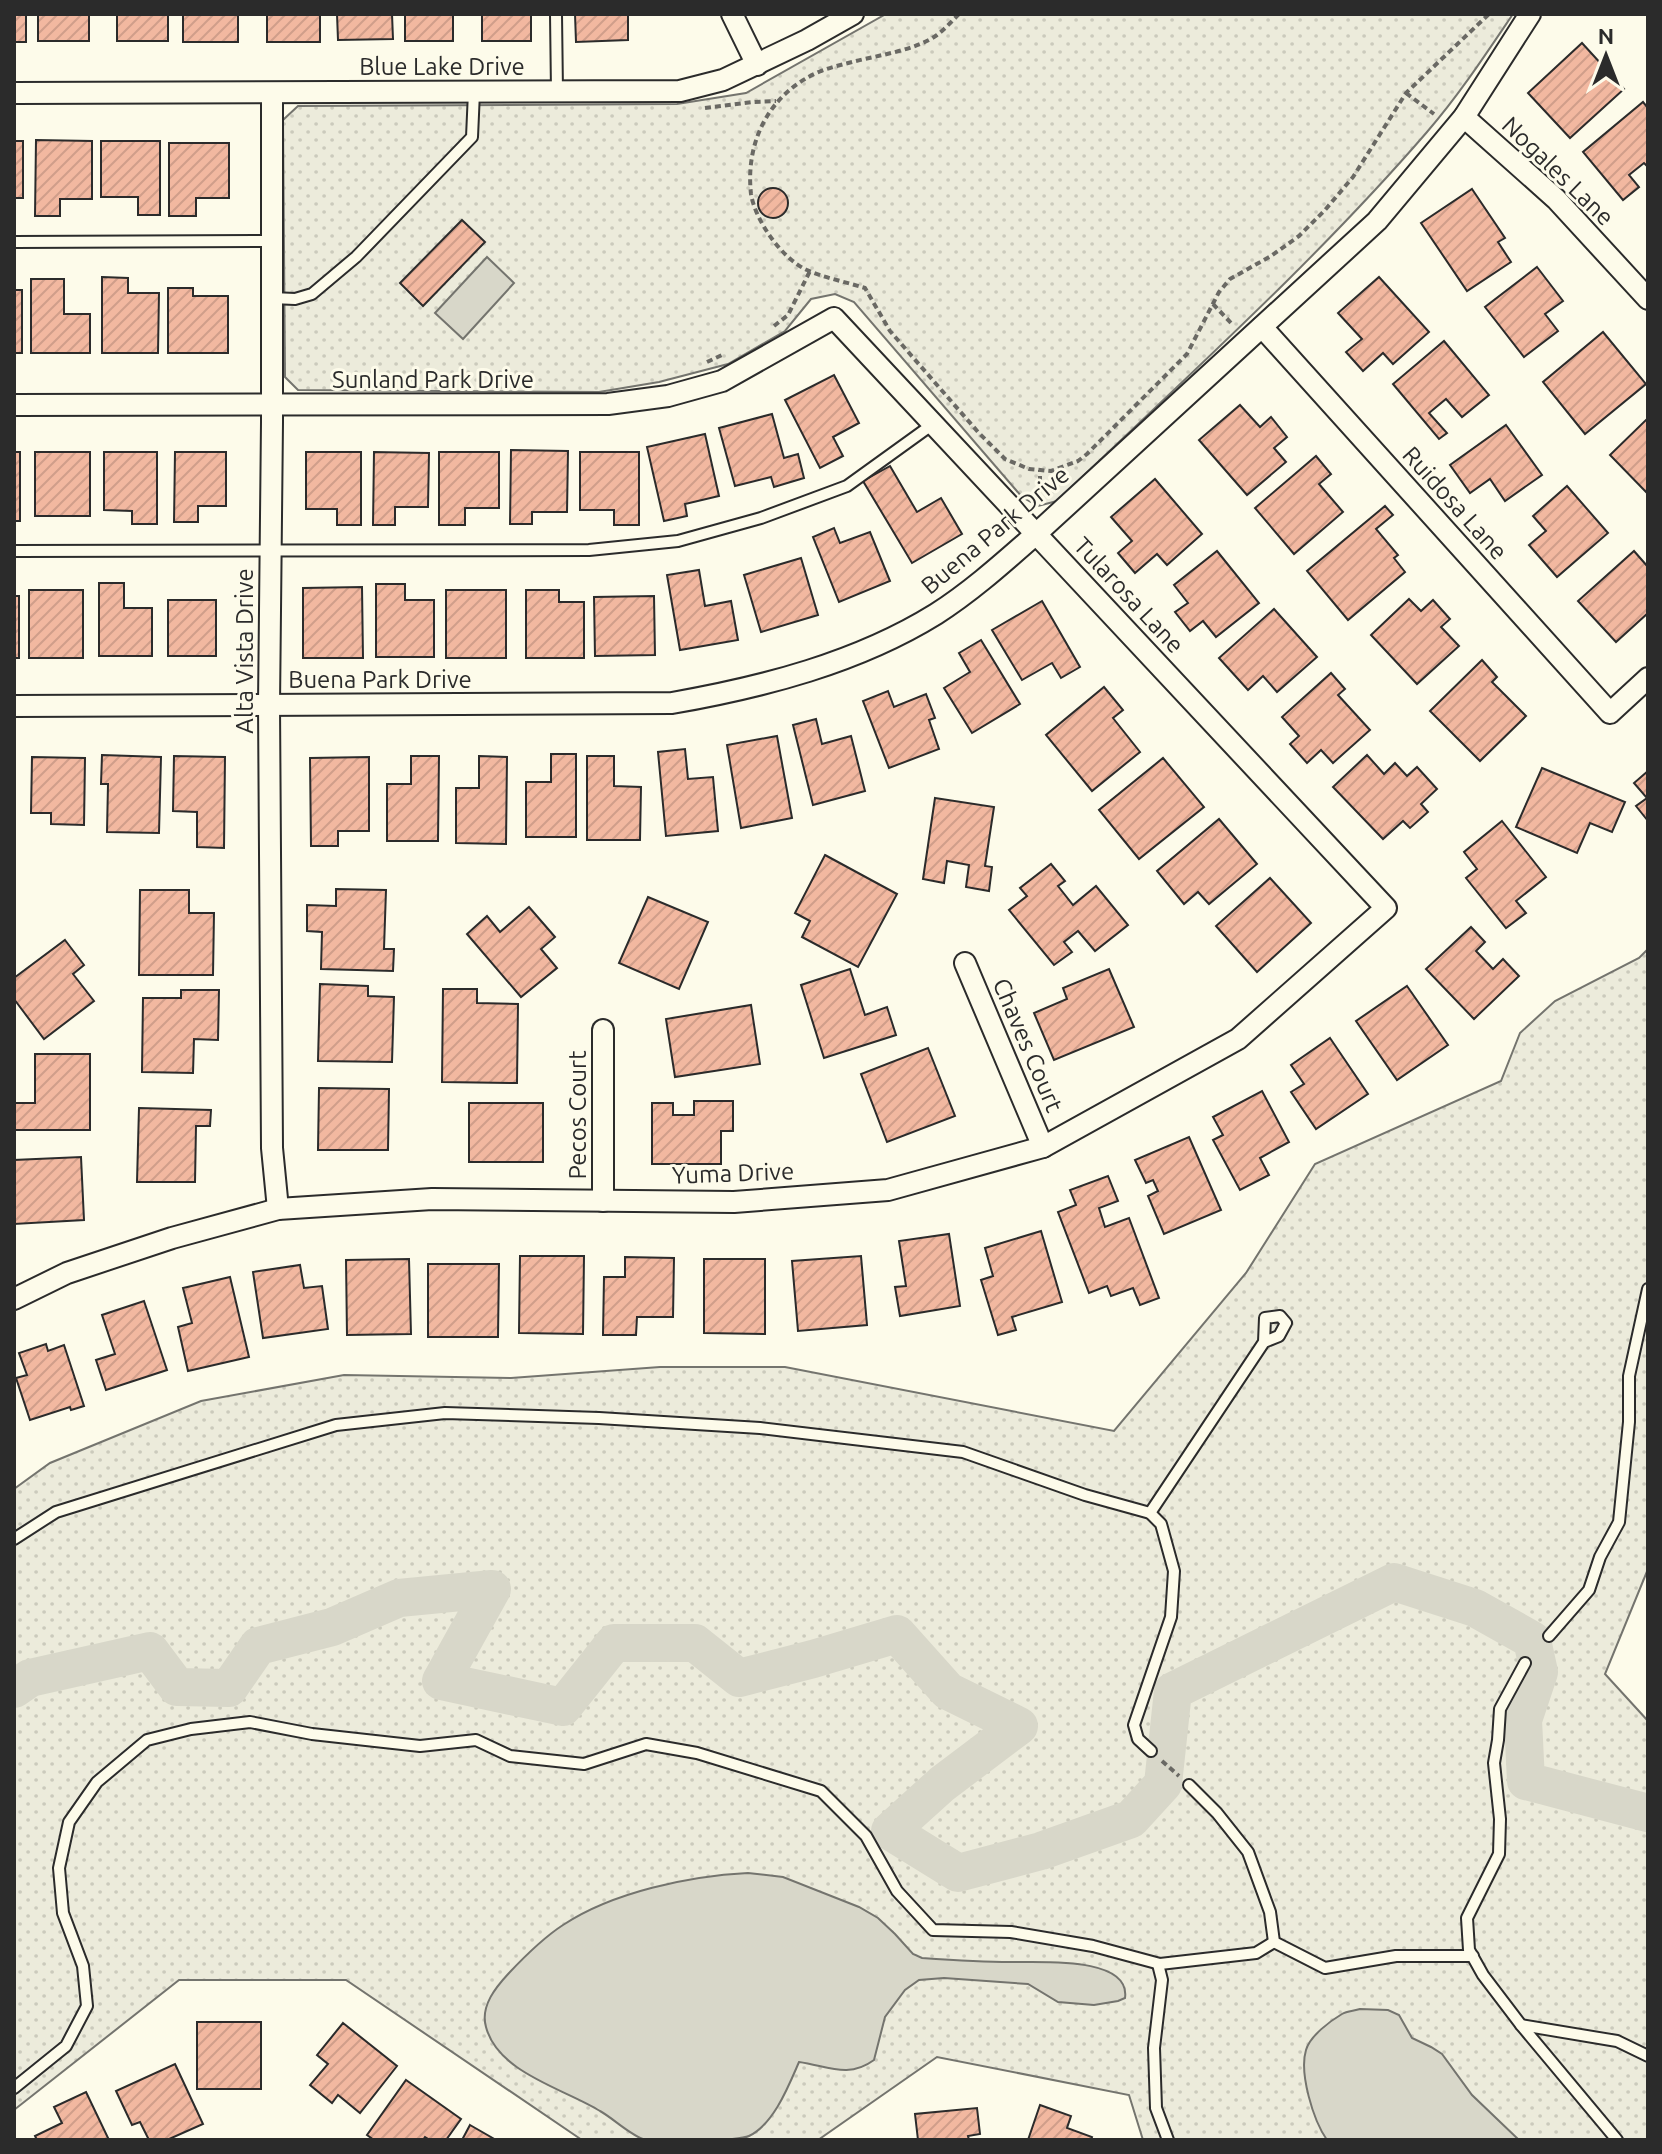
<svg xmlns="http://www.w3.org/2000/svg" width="1662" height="2154" viewBox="0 0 1662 2154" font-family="Ubuntu,sans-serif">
	<defs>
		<pattern id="green-dots" width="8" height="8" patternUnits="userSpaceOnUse" patternTransform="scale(2)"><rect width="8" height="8" fill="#ecebdb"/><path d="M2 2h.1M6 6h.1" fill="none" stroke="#cbcabc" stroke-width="1.8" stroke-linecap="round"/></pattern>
		<pattern id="building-hatch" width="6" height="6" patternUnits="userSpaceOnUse" patternTransform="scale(2)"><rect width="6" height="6" fill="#f2b8a0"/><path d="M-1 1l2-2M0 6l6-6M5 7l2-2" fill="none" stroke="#d09e8a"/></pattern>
	</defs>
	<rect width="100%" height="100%" fill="#fdfbea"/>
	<g fill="url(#green-dots)" stroke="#74746e" stroke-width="2">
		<path d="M886,14H1513C1486,54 1459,95 1427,132C1313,264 1182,381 1057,501L1038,506L1022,497L854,302L835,294L811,299L785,331L728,364L659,382L599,392L298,390L285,377L283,120L298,106L677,104L746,93Z"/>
		<polygon points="1648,949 1648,1569 1605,1674 1648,1721 1648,2140 1143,2140 1129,2095 937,2057 818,2140 582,2140 346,1980 179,1980 14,2110 14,1489 50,1463 201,1401 344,1375 511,1378 660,1367 785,1367 1114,1431 1246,1273 1315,1164 1501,1081 1520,1033 1555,1001 1639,958"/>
	</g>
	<g fill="#d8d7c9" stroke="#74746e" stroke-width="2">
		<polygon points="487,257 514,283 463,339 435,313"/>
		<path d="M748,1873L783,1877L859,1907L878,1918L895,1934L913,1954L922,1958C951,1960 981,1962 1010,1962C1036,1963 1131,1955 1125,1998L1118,2001L1094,2005L1058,2002L1028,1984L944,1978L919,1980L905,1990L885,2017L874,2060C848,2079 828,2066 799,2062C789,2085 774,2124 749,2136C738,2141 660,2143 646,2140C632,2137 613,2118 600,2111C565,2089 498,2073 486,2027C480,2006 496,1987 509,1973C525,1956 543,1938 563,1925C613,1892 689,1876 748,1873Z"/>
		<path d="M1360,2009L1388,2010L1399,2015L1412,2038L1431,2047L1442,2054L1472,2095L1519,2140H1327C1313,2120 1299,2073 1306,2050C1310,2036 1330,2021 1342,2014C1347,2011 1354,2011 1360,2009Z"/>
	</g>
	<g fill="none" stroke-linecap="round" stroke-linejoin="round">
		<polyline stroke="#d8d7c9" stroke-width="38" points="14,1689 30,1678 150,1651 177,1687 229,1688 258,1646 332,1627 399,1598 492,1589 441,1681 563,1707 614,1643 695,1643 739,1678 813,1659 897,1634 948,1691 1019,1726 942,1784 890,1831 958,1873 1041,1851 1131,1819 1163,1784 1173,1691 1394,1582 1475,1608 1532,1640 1539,1672 1523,1720 1526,1781 1648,1813"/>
	</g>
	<g fill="url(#building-hatch)" stroke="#2b2b2b" stroke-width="2">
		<rect x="14" y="14" width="12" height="28"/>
		<rect x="38" y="14" width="51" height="27"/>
		<rect x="117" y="14" width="51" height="27"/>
		<rect x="183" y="14" width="55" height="28"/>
		<rect x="267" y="14" width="53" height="28"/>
		<polygon points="337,14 392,14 393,39 338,40"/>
		<rect x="405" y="14" width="48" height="27"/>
		<rect x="482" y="14" width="49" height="27"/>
		<polygon points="575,14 628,14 628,40 576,42"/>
		<polygon points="1582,43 1624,89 1570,138 1528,93"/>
		<polygon points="1643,102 1648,108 1648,167 1644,163 1629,175 1639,187 1623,200 1583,152"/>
		<polygon points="36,140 92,141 92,199 60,199 60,216 35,216"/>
		<rect x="14" y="141" width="9" height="57"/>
		<polygon points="101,141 160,141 160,215 138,215 138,197 101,197"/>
		<polygon points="169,143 229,143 229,198 196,198 196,216 169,216"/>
		<circle cx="773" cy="203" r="15"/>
		<polygon points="1472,189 1505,238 1498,242 1511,262 1467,291 1421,223"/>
		<polygon points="462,220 485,242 423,306 400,283"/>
		<polygon points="1537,267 1563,301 1545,314 1558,331 1524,357 1485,307"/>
		<polygon points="102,277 128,278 128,293 159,293 158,353 102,353"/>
		<polygon points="1379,277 1429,332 1393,364 1383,353 1363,371 1346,352 1362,339 1338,313"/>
		<polygon points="31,279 64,279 64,314 90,314 90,353 31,353"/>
		<polygon points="168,288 193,288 193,296 228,296 228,353 168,353"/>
		<rect x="14" y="290" width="8" height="63"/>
		<polygon points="1603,332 1646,384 1585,434 1543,382"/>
		<polygon points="1444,341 1489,395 1462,417 1446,399 1429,413 1447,433 1439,439 1393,384"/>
		<polygon points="834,375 859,423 833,437 843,456 820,468 785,400"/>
		<polygon points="1240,405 1260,427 1271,417 1287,437 1274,448 1286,462 1247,495 1199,440"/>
		<polygon points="772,414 784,458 798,454 804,478 774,487 771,477 735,486 719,428"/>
		<polygon points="1648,418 1648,494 1610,455"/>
		<polygon points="1506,425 1542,475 1505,501 1490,479 1470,493 1450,465"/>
		<polygon points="705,434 719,496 685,504 687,516 664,521 647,447"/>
		<polygon points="511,450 568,451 567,512 532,512 532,524 510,524"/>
		<rect x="14" y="452" width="6" height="69"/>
		<rect x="35" y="452" width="55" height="64"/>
		<polygon points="104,452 157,452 157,524 132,524 132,511 104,510"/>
		<polygon points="175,452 226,452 226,506 198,506 198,522 174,522"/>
		<polygon points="306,452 361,452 361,525 337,525 337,509 306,509"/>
		<polygon points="374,452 429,453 428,507 395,507 395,525 373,525"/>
		<polygon points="439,452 499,452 499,508 465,508 465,525 439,525"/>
		<polygon points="580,452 639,452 639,525 614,525 614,510 580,510"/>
		<polygon points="1316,456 1331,474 1319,484 1343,512 1294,554 1255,508"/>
		<polygon points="890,466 917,512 941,498 962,534 912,563 863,481"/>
		<polygon points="1155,479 1202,534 1167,565 1157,554 1135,573 1118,553 1132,541 1111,517"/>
		<polygon points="1567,486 1608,533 1557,577 1529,545 1546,531 1533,516"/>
		<polygon points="1385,506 1393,515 1376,529 1398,555 1394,558 1405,572 1348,620 1307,571"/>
		<polygon points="834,528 840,543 870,532 890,581 839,602 813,537"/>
		<polygon points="1217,551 1259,603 1216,637 1203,621 1190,631 1175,612 1188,603 1174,585"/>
		<polygon points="1634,551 1648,567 1648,613 1616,642 1578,601"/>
		<polygon points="801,558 818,615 761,632 744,575"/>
		<polygon points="699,570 705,606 731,601 738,640 680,650 667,575"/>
		<polygon points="99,583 124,583 124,608 152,608 152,656 99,656"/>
		<polygon points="376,584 405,584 405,600 434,600 434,657 376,657"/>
		<polygon points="362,587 363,658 303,658 303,588"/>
		<rect x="29" y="590" width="54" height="68"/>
		<rect x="446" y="590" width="60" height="68"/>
		<polygon points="526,590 559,590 559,602 584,602 584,658 526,658"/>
		<rect x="14" y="596" width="5" height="62"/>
		<polygon points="654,596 655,655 595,656 594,597"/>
		<polygon points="1409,599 1421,611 1433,600 1450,619 1441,627 1459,646 1417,684 1371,635"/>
		<rect x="168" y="600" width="48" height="56"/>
		<polygon points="1042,601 1080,667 1061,678 1052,663 1022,680 992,630"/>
		<polygon points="1274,609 1317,657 1277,692 1263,676 1248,690 1219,658"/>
		<polygon points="981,640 1020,704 972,733 944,688 970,672 959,653"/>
		<polygon points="1482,660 1497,677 1492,682 1526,716 1480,761 1430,711"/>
		<polygon points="1331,673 1345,689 1338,695 1370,730 1333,763 1321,750 1307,763 1290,744 1299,736 1282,717"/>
		<polygon points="1104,687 1123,710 1113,718 1140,752 1092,791 1046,735"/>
		<polygon points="888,691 894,707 926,694 935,718 929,720 939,749 889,768 863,701"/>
		<polygon points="816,719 822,744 851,736 865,791 813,805 793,725"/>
		<polygon points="777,736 792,818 741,828 727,745"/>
		<polygon points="685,749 688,779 713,777 718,831 666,836 658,752"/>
		<polygon points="551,754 576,754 576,837 526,837 526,782 551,782"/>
		<polygon points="102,755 161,757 159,833 107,832 108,784 101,784"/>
		<polygon points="1367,755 1384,774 1395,763 1407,776 1417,767 1437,789 1421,804 1428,812 1410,828 1403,821 1383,839 1333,787"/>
		<polygon points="174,756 225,757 224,848 197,847 197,812 173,811"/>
		<polygon points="411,756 439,756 438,841 387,841 387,784 411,784"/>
		<polygon points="479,756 507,757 506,844 456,843 456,788 479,788"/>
		<polygon points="587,756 614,756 614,786 641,787 640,840 587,840"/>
		<polygon points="32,757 85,758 84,825 51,824 51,813 31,813"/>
		<polygon points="369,757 369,831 338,831 338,846 311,846 310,758"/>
		<polygon points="1163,758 1204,807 1139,859 1099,810"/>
		<polygon points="1542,768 1625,802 1612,832 1590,823 1577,853 1516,827"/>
		<polygon points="1648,771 1648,821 1636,806 1647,798 1634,783"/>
		<polygon points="935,798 994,807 985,866 992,867 989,891 966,887 969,865 947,861 944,883 923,879"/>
		<polygon points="1219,819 1257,864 1209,904 1198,892 1184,904 1157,871"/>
		<polygon points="1502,821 1546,877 1516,901 1526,913 1506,928 1466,878 1477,869 1464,852"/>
		<polygon points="825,855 897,894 858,967 802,937 810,921 795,913"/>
		<polygon points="1051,864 1065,881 1058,886 1073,905 1096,886 1128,925 1095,951 1078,931 1064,942 1072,952 1054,965 1009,910 1027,896 1020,888"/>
		<polygon points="1270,878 1311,923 1257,972 1216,926"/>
		<polygon points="336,889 386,890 384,949 394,949 393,971 321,969 322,932 307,931 307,905 336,906"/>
		<polygon points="140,890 189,890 189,913 214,913 213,975 139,975"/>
		<polygon points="648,897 708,922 679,989 619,963"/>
		<polygon points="529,907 555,937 541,949 557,968 521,997 467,934 487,916 500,932"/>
		<polygon points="1471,927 1485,942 1476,951 1493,969 1503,959 1519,976 1474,1019 1426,969"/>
		<polygon points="65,940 84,965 73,974 94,1001 44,1039 14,999 14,978"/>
		<polygon points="850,969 865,1015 887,1007 896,1035 824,1058 801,985"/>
		<polygon points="1109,969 1134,1027 1054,1060 1034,1013 1067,999 1063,988"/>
		<polygon points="320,984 368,986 368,996 394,997 392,1062 318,1061"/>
		<polygon points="1407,986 1448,1045 1397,1080 1356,1021"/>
		<polygon points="443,989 477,989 477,1003 518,1004 517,1083 442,1082"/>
		<polygon points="181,990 219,990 218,1040 194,1039 193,1073 142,1072 143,998 181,998"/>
		<polygon points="751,1005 760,1064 675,1077 666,1019"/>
		<polygon points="1330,1038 1368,1094 1316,1129 1291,1092 1304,1084 1291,1065"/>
		<polygon points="928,1048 955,1116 887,1142 861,1074"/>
		<polygon points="35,1054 90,1054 90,1130 14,1130 14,1103 35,1103"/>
		<polygon points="319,1088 389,1089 388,1150 318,1150"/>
		<polygon points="1262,1091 1289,1142 1260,1158 1269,1175 1240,1190 1213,1140 1223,1135 1213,1117"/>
		<polygon points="694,1101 733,1101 733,1131 721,1131 721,1164 652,1164 652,1103 673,1103 673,1115 694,1115"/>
		<rect x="469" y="1103" width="74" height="59"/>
		<polygon points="139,1108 211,1110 210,1126 196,1126 195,1182 137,1182"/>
		<polygon points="1189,1137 1221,1210 1164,1234 1148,1196 1158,1191 1153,1180 1146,1183 1135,1160"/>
		<polygon points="81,1157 84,1220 14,1224 14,1160"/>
		<polygon points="1108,1176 1118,1201 1099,1208 1105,1227 1129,1218 1159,1298 1140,1305 1133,1288 1111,1296 1107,1286 1089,1293 1058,1212 1076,1205 1070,1190"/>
		<polygon points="1041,1231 1062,1302 1012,1317 1016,1330 998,1335 981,1280 993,1276 985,1248"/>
		<polygon points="949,1234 960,1306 900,1316 895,1287 906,1286 899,1241"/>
		<polygon points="520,1256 584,1256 583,1334 519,1333"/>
		<polygon points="861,1256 867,1325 798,1331 792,1261"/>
		<polygon points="625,1257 674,1258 673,1317 637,1317 636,1335 603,1335 604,1277 625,1277"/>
		<polygon points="409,1259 411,1334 347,1335 346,1260"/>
		<polygon points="704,1259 765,1259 765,1334 704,1333"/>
		<polygon points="428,1264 499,1264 498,1337 428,1337"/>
		<polygon points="300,1265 304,1288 322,1286 328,1329 263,1338 253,1272"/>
		<polygon points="230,1277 249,1357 188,1371 178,1327 192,1323 183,1288"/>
		<polygon points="144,1301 167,1370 106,1390 96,1360 115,1354 102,1315"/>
		<polygon points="46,1344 48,1351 64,1345 84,1406 71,1410 70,1407 30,1420 16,1378 27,1375 19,1353"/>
		<rect x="197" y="2022" width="64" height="67"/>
		<polygon points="343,2023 397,2066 360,2113 338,2095 332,2103 310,2085 328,2064 317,2055"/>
		<polygon points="175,2064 203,2124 167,2140 149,2140 140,2122 132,2125 116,2091"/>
		<polygon points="406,2080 461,2119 446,2140 430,2140 425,2137 423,2140 374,2140 367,2135"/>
		<polygon points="86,2092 109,2140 37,2140 35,2136 62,2123 54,2107"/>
		<polygon points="1040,2105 1071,2116 1067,2128 1092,2137 1091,2140 1028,2140"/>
		<polygon points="977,2108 980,2134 968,2136 969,2140 918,2140 915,2114"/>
		<polygon points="470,2125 496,2140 462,2140"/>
	</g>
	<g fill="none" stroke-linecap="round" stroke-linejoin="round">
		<g stroke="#2b2b2b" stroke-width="14">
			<g id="lane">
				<polyline points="556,14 557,92"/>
				<polyline points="14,242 272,241"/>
				<polyline points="272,298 295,299 312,294 356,257 472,137 474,92"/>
				<polyline points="14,551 589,550 678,541 761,518 847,486 933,424"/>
				<polyline points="1150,1513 1264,1342 1265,1318 1280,1316 1286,1323 1279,1336 1264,1342"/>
				<polyline points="14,1539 56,1512 336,1425 445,1413 599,1418 760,1428 963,1452 1085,1495 1150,1513 1161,1524 1174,1571 1171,1617 1134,1725 1138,1739 1151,1751"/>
				<polyline points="1549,1636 1589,1590 1600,1557 1619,1522 1629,1422 1629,1376 1648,1289"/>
				<polyline points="1525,1663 1500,1709 1498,1740 1494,1763 1500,1819 1499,1854 1467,1918 1469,1950 1483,1975 1521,2025 1617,2041 1648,2056"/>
				<polyline points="1189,1785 1217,1813 1248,1852 1270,1912 1274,1942 1325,1968 1396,1956 1473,1956"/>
				<polyline points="1158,1964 1162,1980 1154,2048 1156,2108 1168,2140"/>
				<polyline points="1521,2025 1617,2140"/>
				<polyline points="14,2088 66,2046 87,2006 83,1966 63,1913 59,1868 69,1822 97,1782 147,1740 191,1729 250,1722 312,1734 420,1746 476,1740 510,1756 584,1764 646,1744 697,1753 821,1791 866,1836 897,1891 933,1930 1011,1932 1093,1946 1160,1964 1256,1953 1274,1942"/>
			</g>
		</g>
		<g stroke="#2b2b2b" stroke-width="24">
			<g id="street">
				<polyline points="732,14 757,65"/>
				<polyline points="14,93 680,91 723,80 807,40 853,14"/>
				<polyline points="272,94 272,422 269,705 272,1148 278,1209"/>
				<polyline points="1464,117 1556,199 1648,299"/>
				<polyline points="1262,327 1610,713 1648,678"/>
				<polyline points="14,405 608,404 668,396 722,381 834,318 1386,908 1238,1039 1043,1147 888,1190 734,1202 432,1199 278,1209 172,1238 67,1273 14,1299"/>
				<path d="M14,706L672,703C763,687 857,663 936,614C972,591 1004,562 1036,534L1377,221L1464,117L1530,14"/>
				<polyline points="965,963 1043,1147"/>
				<polyline points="603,1030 603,1201"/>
			</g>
		</g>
		<g stroke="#6a6964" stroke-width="4" stroke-dasharray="6 4" stroke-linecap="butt">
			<path d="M959,14C952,21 945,29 937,35C916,50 880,55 856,61C844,64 832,67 821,71C770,92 745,141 751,194C755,220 782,259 807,270C825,278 846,282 865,288L890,331L978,432L1005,459L1029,469L1051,471L1078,461L1087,454L1187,354L1219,292L1230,279L1271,256L1299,236L1325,210L1353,177L1406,93L1489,14"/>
			<polyline points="1406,93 1434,114"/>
			<polyline points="705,108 752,102 776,101"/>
			<polyline points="1213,304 1232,324"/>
			<polyline points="774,326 788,315 810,271"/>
			<polyline points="707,362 724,354"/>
			<polyline points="1040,502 1040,470"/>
			<polyline points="1162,1761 1179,1776"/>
		</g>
		<use href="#lane" stroke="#fdfbea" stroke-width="10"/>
		<use href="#street" stroke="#fdfbea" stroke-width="20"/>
	</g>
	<g text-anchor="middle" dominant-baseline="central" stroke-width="6" stroke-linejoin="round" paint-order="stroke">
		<g font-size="24" fill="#2b2b2b" stroke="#fdfbea">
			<text x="442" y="66">Blue Lake Drive</text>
			<text transform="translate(1558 171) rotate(44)">Nogales Lane</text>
			<text x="433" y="379">Sunland Park Drive</text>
			<text transform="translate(1455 503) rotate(48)">Ruidosa Lane</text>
			<text transform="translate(995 530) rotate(-40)">Buena Park Drive</text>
			<text transform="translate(1129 595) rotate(47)">Tularosa Lane</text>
			<text transform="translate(244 651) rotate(-90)">Alta Vista Drive</text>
			<text x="380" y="679">Buena Park Drive</text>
			<text transform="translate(1028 1045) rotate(67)">Chaves Court</text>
			<text transform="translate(577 1115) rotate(-90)">Pecos Court</text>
			<text transform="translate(733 1173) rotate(-2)">Yuma Drive</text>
		</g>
	</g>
	<rect width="1662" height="2154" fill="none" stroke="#2b2b2b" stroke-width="32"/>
	<g transform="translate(1606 56)" stroke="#fdfbea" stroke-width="6" paint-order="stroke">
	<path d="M0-6L14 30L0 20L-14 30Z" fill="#2b2b2b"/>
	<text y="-12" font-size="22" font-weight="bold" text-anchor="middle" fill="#2b2b2b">N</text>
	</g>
</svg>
